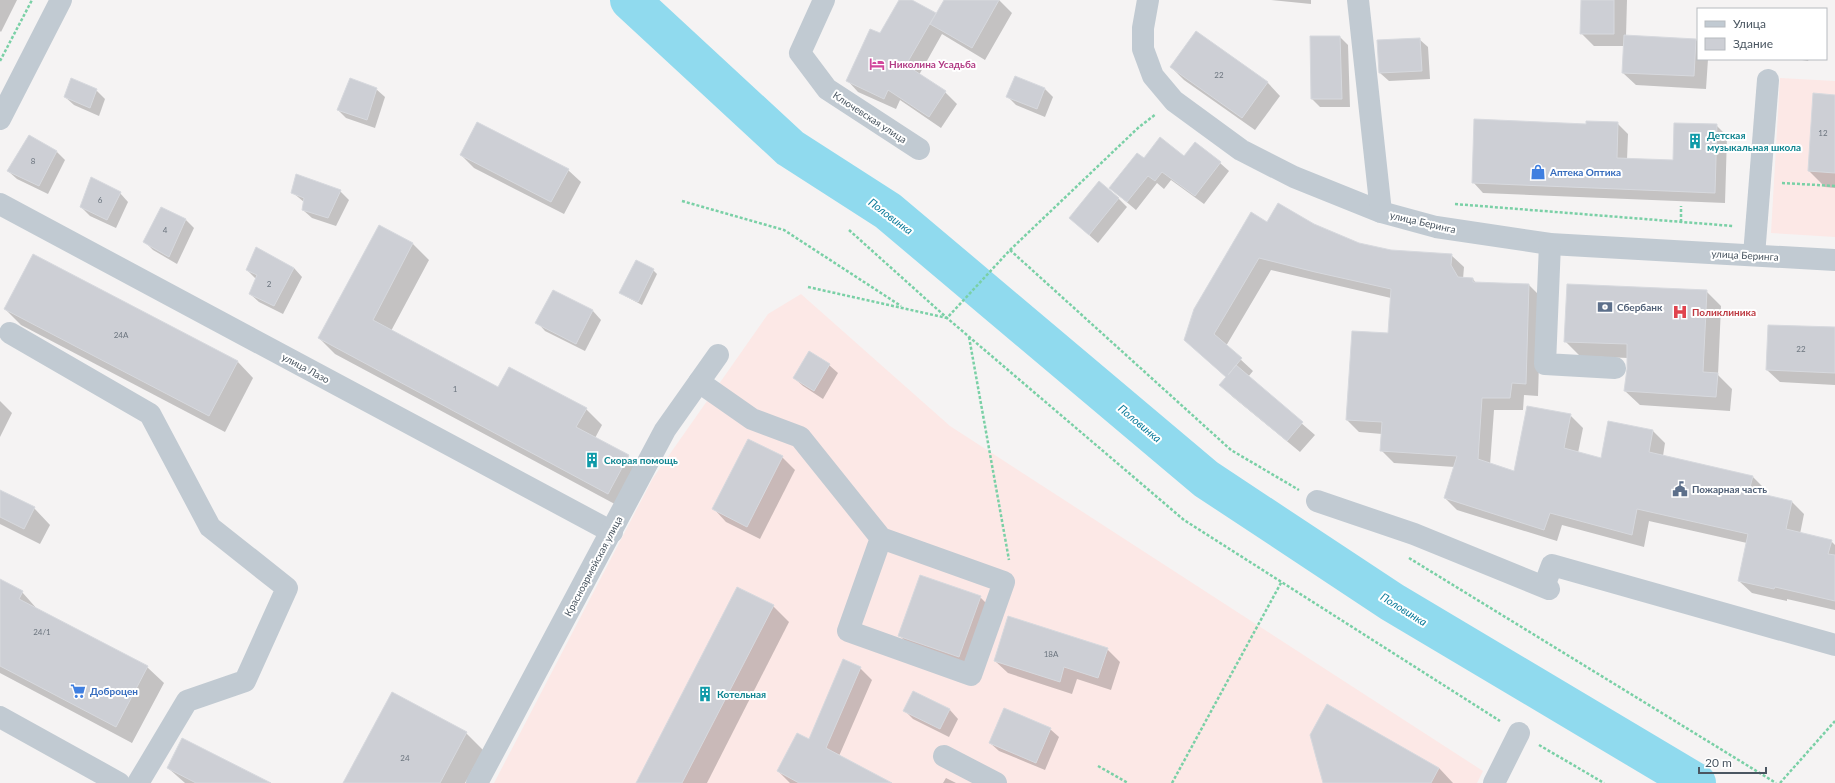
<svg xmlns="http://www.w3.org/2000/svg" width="1835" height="783" viewBox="0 0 1835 783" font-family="Lato,sans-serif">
	<rect width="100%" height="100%" fill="#f5f3f3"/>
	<g fill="#fce8e6">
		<polygon points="1780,78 1835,81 1835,237 1771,233"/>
		<polygon points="801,294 950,426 1483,771 1477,783 494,783 653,478 768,314"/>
	</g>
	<g fill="#0003">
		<polygon points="0,0 17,0 1,32 0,31"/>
		<polygon points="900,0 910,0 936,15 945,0 999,0 1012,13 985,60 942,34 919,75 945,92 957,104 941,128 900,100 896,109 858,92 847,80 880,34"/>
		<polygon points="1271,0 1311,0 1311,4"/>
		<polygon points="1582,0 1627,0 1626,36 1696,40 1698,42 1698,59 1708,59 1706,89 1636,85 1623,73 1624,46 1594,46 1581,33"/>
		<polygon points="1196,32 1268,83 1280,96 1255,130 1184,80 1171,67"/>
		<polygon points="1340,37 1348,45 1350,107 1320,107 1312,99"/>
		<polygon points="1419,39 1428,47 1430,79 1389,81 1380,73"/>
		<polygon points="1796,59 1809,59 1808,61"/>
		<polygon points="376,89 385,97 375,128 346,118 338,110"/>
		<polygon points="1045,89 1053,97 1045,117 1016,105 1007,96"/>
		<polygon points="96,90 105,99 99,116 74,105 65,97"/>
		<polygon points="1835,96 1835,188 1825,187 1809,171"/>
		<polygon points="1617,123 1628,134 1627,160 1674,161 1716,125 1727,136 1725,203 1483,193 1473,182"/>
		<polygon points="29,136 57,152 65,160 48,194 17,179 8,171"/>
		<polygon points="461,155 568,170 581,182 564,214 474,168"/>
		<polygon points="1184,158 1220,163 1229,171 1204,204 1171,180 1164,189 1157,183 1136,210 1110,188 1144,160"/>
		<polygon points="340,191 349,200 336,226 312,218 303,210 304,202 292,192"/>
		<polygon points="120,193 128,202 116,228 90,216 81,207"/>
		<polygon points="1118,198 1127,207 1098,243 1070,218"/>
		<polygon points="185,219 194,228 177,264 153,250 145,242"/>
		<polygon points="1268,223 1313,225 1359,244 1391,251 1451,255 1464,267 1463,279 1473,279 1476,283 1529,285 1541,297 1538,396 1524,395 1523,410 1494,410 1490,465 1515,472 1570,415 1583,428 1578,453 1602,459 1653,431 1665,443 1663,456 1752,476 1765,489 1763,495 1792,502 1804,514 1800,534 1831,541 1835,545 1835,610 1787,599 1787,601 1752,593 1739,581 1747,543 1649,521 1644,547 1562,525 1557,541 1457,510 1445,498 1455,467 1394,463 1381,450 1382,434 1359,432 1347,420 1389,334 1391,298 1271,270 1226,346 1253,371 1248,377 1315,435 1300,452 1233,397 1221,385 1227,378 1198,352"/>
		<polygon points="379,226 413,244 429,260 391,331 499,388 586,409 602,425 595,438 628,456 644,472 624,509 335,354 319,338"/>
		<polygon points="294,268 302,277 283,314 259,302 250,294 256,279 247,270"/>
		<polygon points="653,270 657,274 642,305 625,296 621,292"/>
		<polygon points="553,291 593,311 601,320 585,351 545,331 537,322"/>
		<polygon points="1706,291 1721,306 1718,375 1732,389 1730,411 1640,405 1625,391 1628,358 1580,356 1565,341"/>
		<polygon points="5,309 237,361 253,378 225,432 21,325"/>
		<polygon points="1835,328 1835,385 1780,382 1767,370"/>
		<polygon points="829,365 838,373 823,399 803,386 794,378"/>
		<polygon points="0,401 12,413 0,437"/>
		<polygon points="782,457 795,470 760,539 726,522 714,509"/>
		<polygon points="0,491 34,508 50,525 40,544 0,524"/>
		<polygon points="0,580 22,592 38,610 147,667 164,683 132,743 0,673"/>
		<polygon points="980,597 993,610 972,669 912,648 900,636"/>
		<polygon points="773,606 789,622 707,783 637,783"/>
		<polygon points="1107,649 1120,662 1111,690 1077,679 1072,694 1008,673 995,661"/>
		<polygon points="860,668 872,680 839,756 890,783 790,783 778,771 809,740"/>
		<polygon points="913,692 950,710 958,719 949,737 913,719 904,710"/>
		<polygon points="392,693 466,733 483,750 465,783 344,783"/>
		<polygon points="1050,729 1059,737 1045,770 999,751 990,743"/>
		<polygon points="168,768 268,783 185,783"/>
		<polygon points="1439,768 1453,783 1324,783"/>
		<polygon points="946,778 956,783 943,783"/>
	</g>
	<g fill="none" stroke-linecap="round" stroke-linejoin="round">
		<polyline stroke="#90daee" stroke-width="40" points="630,0 790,148 888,211 1206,479 1392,602 1696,783"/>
	</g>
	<g fill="#cdcfd5" stroke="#d7d9de">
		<polygon points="899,0 912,0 936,13 906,65 946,91 929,117 888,90 884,99 846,81 870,29 880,33"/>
		<polygon points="944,0 999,0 972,48 930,24"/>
		<polygon points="1581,0 1614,0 1614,34 1580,34"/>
		<polygon points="1196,31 1268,82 1242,118 1170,67"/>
		<polygon points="1624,35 1696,39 1694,76 1622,73"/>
		<polygon points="1310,36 1340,36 1342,99 1311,99"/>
		<polygon points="1420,38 1422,71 1379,73 1377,40"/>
		<polygon points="1015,76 1045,88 1037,109 1006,97"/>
		<polygon points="71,78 97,89 90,108 64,97"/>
		<polygon points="350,78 377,88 367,120 337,110"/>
		<polygon points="1813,93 1835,95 1835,173 1808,171"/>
		<polygon points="1474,119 1586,124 1586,121 1618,122 1617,158 1673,160 1674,123 1717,124 1715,193 1472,183"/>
		<polygon points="477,122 569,169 551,202 460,155"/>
		<polygon points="29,135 57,151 39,186 7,171"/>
		<polygon points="1160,137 1184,156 1195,142 1221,162 1195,196 1162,172 1155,181 1148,176 1127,202 1109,188 1137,153 1144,158"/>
		<polygon points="296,174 341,190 328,218 302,210 304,198 291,193"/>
		<polygon points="91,177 121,192 107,220 80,207"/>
		<polygon points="1099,181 1119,198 1089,235 1069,218"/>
		<polygon points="1278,203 1314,224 1359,243 1391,250 1452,254 1451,265 1458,277 1473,278 1473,282 1529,284 1526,384 1512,383 1510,398 1482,398 1478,459 1514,471 1527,406 1571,414 1564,448 1601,458 1608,421 1653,430 1649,452 1753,476 1749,491 1792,501 1786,529 1832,540 1828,554 1835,555 1835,601 1775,587 1774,589 1738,581 1748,534 1637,509 1632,535 1550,513 1544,530 1444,498 1457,456 1380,451 1382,422 1346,420 1352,331 1388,333 1391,289 1315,272 1259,258 1214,334 1242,358 1228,375 1236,365 1303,422 1287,441 1219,385 1226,377 1184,340 1194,309 1251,212 1267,222"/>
		<polygon points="161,207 186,219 169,257 143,242"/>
		<polygon points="379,225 413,243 373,320 498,387 509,367 587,408 576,427 629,455 608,494 318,338"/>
		<polygon points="256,247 294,268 274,306 249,294 257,275 246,270"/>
		<polygon points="33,254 238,361 209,416 4,309"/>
		<polygon points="636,260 654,269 638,302 619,293"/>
		<polygon points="1567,284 1707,290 1703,372 1718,373 1716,397 1624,391 1627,369 1627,344 1564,342"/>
		<polygon points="553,290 593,310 576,344 535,323"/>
		<polygon points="1768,325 1835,327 1835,373 1766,370"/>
		<polygon points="809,351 830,364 814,391 793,378"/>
		<polygon points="748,439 783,456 747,527 712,509"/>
		<polygon points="0,490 35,507 24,529 0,517"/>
		<polygon points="920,575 981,596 959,657 898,636"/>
		<polygon points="0,579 23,591 19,599 148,666 116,727 0,666"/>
		<polygon points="737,587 774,605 682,783 636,783"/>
		<polygon points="1008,616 1108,648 1098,678 1064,667 1060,682 994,661"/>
		<polygon points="843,659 861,667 826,748 892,783 799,783 777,771 797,733 809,739"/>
		<polygon points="913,691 950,709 940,729 903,711"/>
		<polygon points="392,692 467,732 440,783 343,783"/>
		<polygon points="1327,704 1439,768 1431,783 1323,783 1310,735"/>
		<polygon points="1004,708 1051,728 1036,763 989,743"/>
		<polygon points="182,738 271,783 196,783 167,768"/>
	</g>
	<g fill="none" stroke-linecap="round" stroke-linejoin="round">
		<g stroke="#7ad0a6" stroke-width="2.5" stroke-dasharray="3 2" stroke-linecap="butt">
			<polyline points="0,61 32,0"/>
			<polyline points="1782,183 1835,186"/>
			<polyline points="682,201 784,230 901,306"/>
			<polyline points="1455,204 1733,226"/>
			<polyline points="1681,222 1681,206"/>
			<polyline points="849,230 947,318 1184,520 1500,721"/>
			<polyline points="1010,250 1231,450 1299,490"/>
			<polyline points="808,287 947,318 1010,250 1139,127 1156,114"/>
			<polyline points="969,337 1009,560"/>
			<polyline points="1409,558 1776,783"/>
			<polyline points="1539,745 1604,783"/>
			<polyline points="1098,766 1128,783"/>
			<polyline points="1172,783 1282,581"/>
			<polyline points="1780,783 1835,721"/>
		</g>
		<g stroke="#c1cad2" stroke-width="22">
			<polyline points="824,0 800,53 827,89 919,149"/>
			<polyline points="1148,0 1143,28 1143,49 1153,76 1174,101 1241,150 1294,177 1381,212 1436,227 1550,244 1835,260"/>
			<polyline points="1358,0 1381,212"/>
			<polyline points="0,119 61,0"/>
			<polyline points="0,204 612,532"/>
			<polyline points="1550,244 1545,364 1615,368"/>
			<polyline points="1754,255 1768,80"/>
			<polyline points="10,333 150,414 210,527 287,588 245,681 187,701 138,783"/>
			<polyline points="699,382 752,419 800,437 881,538 848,631 971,675 1004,582 881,538"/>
			<polyline points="1317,501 1414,534 1549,589 1545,584 1552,565 1835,645"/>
			<polyline points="0,717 119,783"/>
			<polyline points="944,756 996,783"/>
			<polyline points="477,783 665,430 718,355"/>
			<polyline points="1494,783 1519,733"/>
		</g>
	</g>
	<defs>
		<g id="hotel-bare" transform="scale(1.2)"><path d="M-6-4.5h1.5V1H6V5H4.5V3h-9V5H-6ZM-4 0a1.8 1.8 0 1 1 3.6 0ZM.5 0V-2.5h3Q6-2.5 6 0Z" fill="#d1479c" stroke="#fff" stroke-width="2.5" paint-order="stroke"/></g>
		<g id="building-bare" transform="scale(1.2)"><path d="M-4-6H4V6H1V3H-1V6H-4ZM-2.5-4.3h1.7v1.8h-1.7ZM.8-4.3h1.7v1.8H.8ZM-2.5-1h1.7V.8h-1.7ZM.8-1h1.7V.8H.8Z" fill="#0f9aa8" stroke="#fff" stroke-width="2.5" paint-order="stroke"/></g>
		<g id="shop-bare" transform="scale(1.2)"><path d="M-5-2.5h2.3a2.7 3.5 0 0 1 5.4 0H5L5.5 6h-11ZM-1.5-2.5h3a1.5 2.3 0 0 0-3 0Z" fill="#3f7fe0" stroke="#fff" stroke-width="2.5" paint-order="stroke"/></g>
		<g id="bank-bare" transform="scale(1.2)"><path d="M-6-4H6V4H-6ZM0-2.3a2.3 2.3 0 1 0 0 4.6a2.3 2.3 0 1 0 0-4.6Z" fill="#5c6f8a" stroke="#fff" stroke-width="2.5" paint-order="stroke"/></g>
		<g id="hospital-bare" transform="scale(1.2)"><path d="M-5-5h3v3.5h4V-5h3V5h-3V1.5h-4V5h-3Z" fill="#e0444e" stroke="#fff" stroke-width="2.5" paint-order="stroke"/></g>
		<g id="civic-bare" transform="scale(1.2)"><path d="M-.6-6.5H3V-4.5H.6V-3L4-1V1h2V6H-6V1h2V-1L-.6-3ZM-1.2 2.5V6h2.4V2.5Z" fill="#5c6f8a" stroke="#fff" stroke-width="2.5" paint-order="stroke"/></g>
		<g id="supermarket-bare" transform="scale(1.2)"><path d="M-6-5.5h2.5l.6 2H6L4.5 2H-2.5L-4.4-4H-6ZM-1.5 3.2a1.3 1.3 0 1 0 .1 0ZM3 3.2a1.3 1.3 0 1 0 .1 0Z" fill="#3f7fe0" stroke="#fff" stroke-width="2.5" paint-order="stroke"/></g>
	</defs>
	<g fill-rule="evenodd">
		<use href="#hotel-bare" x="877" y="64"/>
		<use href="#building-bare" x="1695" y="141"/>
		<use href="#shop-bare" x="1538" y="172"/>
		<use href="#bank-bare" x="1605" y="307"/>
		<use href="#hospital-bare" x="1680" y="312"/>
		<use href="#building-bare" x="592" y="460"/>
		<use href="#civic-bare" x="1680" y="489"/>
		<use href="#supermarket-bare" x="78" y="691"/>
		<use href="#building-bare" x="705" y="694"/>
	</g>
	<g text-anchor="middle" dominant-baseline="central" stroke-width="4" stroke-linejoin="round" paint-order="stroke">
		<g font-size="8" fill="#6b747e">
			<text x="1219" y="75">22</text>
			<text x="1823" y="133">12</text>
			<text x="33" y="161">8</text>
			<text x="100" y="200">6</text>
			<text x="165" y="230">4</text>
			<text x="269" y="284">2</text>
			<text x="121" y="335">24А</text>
			<text x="1801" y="349">22</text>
			<text x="455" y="389">1</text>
			<text x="42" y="632">24/1</text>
			<text x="1051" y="654">18А</text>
			<text x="405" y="758">24</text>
		</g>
		<g font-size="10" font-weight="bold" fill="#b23c85" stroke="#fff" text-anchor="start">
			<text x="889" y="64">Николина Усадьба</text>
		</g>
		<g font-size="10" fill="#4a5661" stroke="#fff">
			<text transform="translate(870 117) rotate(33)">Ключевская улица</text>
			<text transform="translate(1423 222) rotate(13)">улица Беринга</text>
			<text transform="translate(1745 255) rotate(3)">улица Беринга</text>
			<text transform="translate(306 368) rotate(28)">улица Лазо</text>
			<text transform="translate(593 566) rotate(-62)">Красноармейская улица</text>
		</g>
		<g font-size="10" font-weight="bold" fill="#0d838f" stroke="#fff" text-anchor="start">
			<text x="1707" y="135">Детская<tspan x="1707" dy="12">музыкальная школа</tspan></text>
			<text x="604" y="460">Скорая помощь</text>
			<text x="717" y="694">Котельная</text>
		</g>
		<g font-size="10" font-weight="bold" fill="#366cbe" stroke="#fff" text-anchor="start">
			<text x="1550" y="172">Аптека Оптика</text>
			<text x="90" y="691">Доброцен</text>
		</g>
		<g font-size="10" font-weight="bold" fill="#4e5e75" stroke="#fff" text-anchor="start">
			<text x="1617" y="307">Сбербанк</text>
			<text x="1692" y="489">Пожарная часть</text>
		</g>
		<g font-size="10" font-weight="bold" fill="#be3a42" stroke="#fff" text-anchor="start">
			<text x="1692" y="312">Поликлиника</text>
		</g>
		<g font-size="11" font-style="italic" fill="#0c7c9b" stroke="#fff">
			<text transform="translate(891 216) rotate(37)">Половинка</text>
			<text transform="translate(1140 423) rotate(40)">Половинка</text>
			<text transform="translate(1404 609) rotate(32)">Половинка</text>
		</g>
	</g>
	<rect x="1697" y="8" width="130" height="52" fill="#ffffff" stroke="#b7bbc0"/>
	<rect x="1705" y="21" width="20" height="6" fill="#c1cad2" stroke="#b7bbc0"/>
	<text x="1733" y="28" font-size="12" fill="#4a5661">Улица</text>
	<rect x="1705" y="38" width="20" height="12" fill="#cdcfd5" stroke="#b7bbc0"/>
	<text x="1733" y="48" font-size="12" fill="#4a5661">Здание</text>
	<path d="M1699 767v6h67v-6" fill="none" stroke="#4a5661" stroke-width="2"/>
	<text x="1705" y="767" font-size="12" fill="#4a5661" stroke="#ffffff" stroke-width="3" paint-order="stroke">20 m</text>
</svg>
